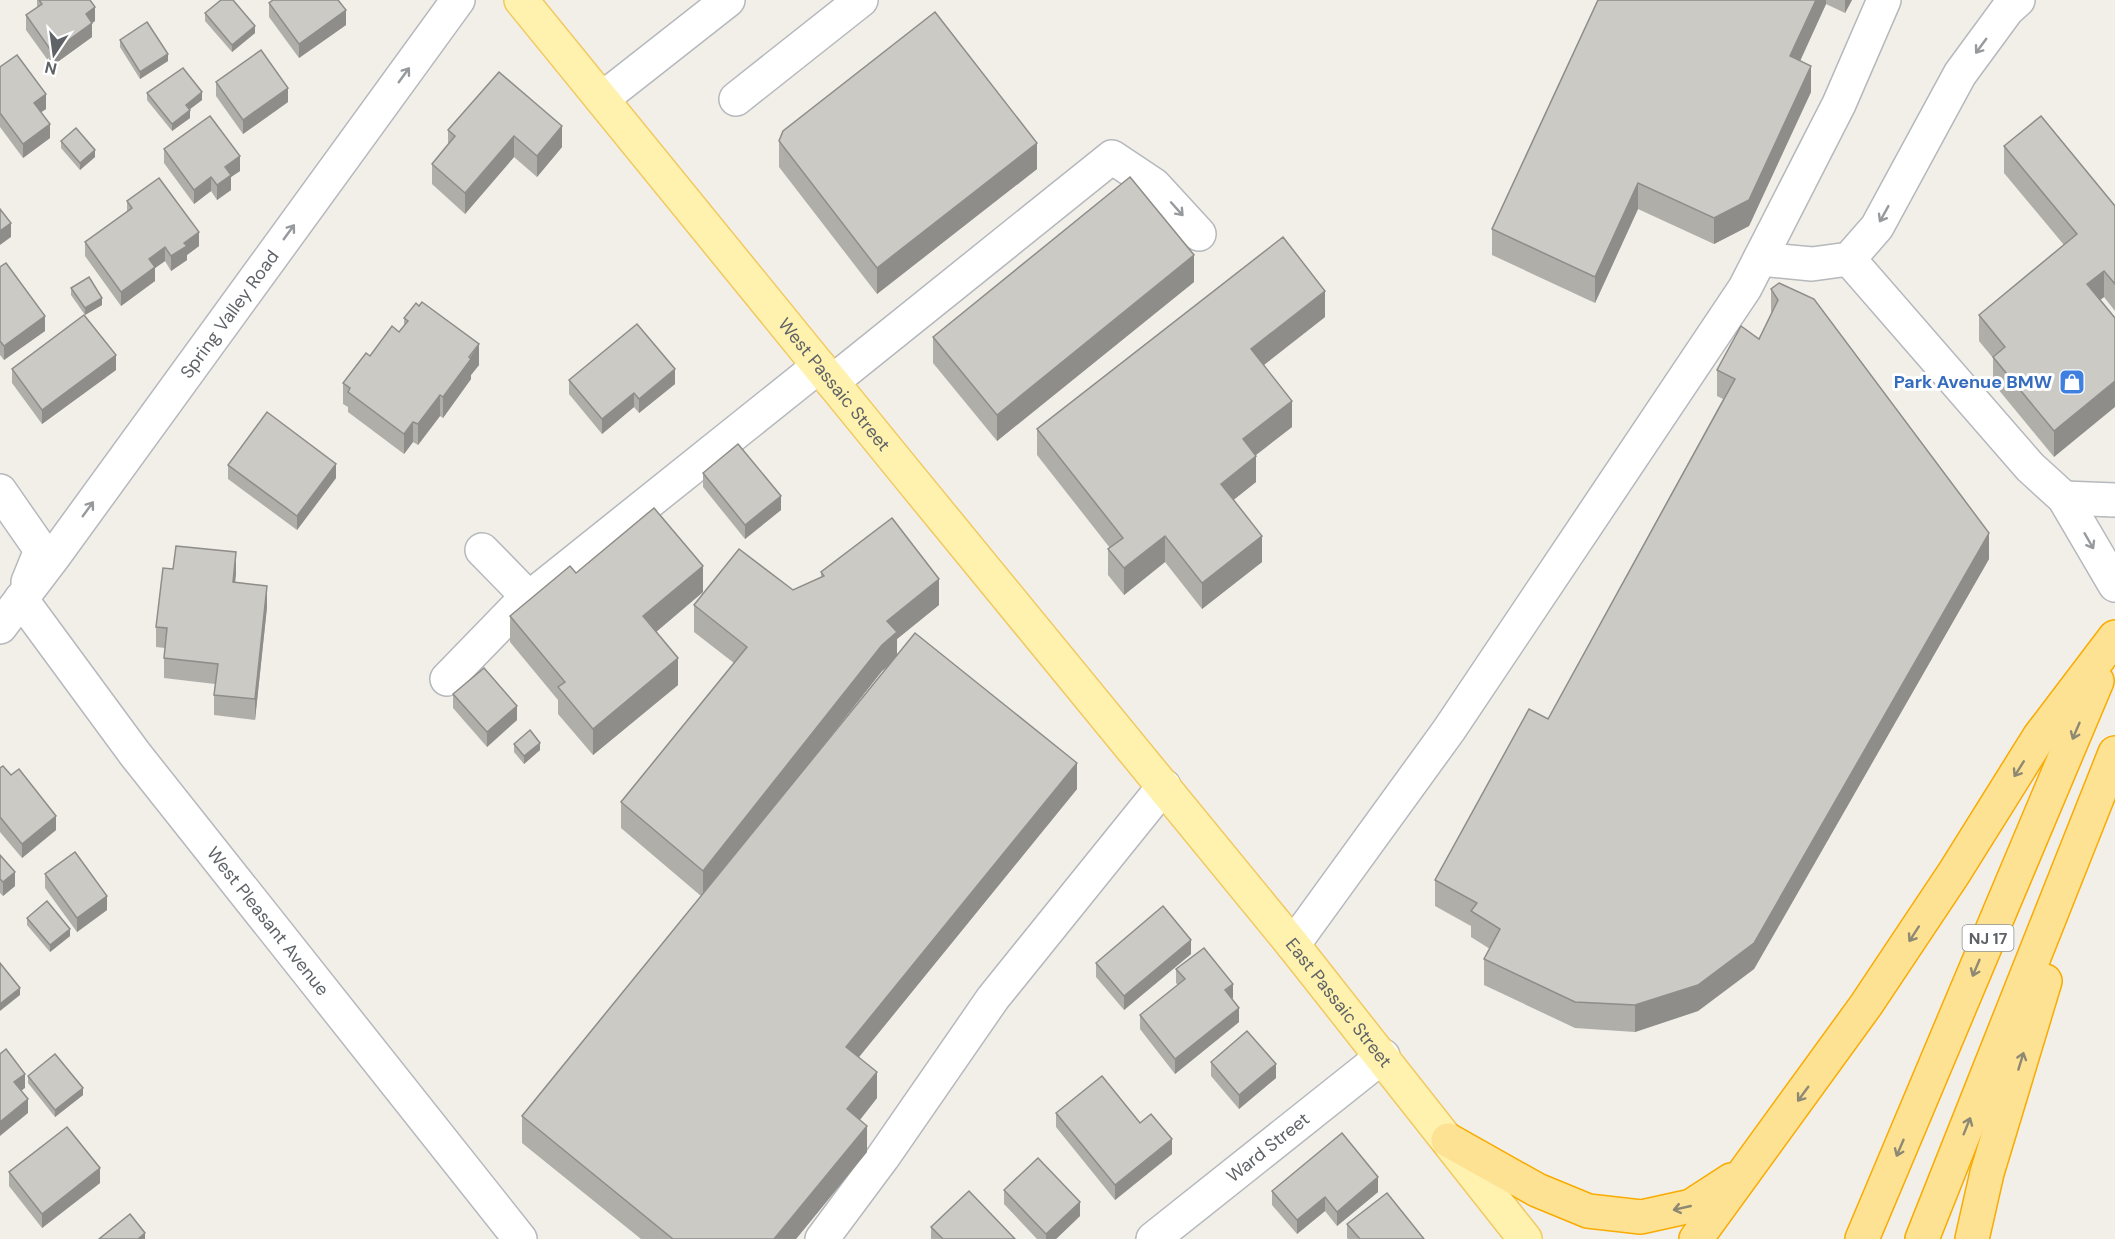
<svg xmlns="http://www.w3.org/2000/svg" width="2115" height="1239" viewBox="0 0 2115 1239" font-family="'DM Sans',sans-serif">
	<rect width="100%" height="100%" fill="#f1efe8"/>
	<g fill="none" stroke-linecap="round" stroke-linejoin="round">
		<g stroke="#b5b8bc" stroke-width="36">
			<g id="minor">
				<polyline points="602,99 728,0"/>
				<polyline points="736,99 861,0"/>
				<polyline points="1760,259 1812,264 1849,259 1877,227 1960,74 2007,10 2018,0"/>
				<polyline points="1849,259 2030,467 2064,498 2115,585"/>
				<polyline points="832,382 1112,157 1154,185 1199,234"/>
				<polyline points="0,491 41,550 28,582"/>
				<polyline points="2064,498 2115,500"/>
				<polyline points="482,550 529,598"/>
				<path id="s1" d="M21,599L135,754L520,1239"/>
				<path id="s2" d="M0,627L54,556L458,0"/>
				<polyline points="447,679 514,610 819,366"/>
				<polyline points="1293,945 1449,730 1745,288 1839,104 1884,0"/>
				<polyline points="822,1239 883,1157 993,998 1164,786"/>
				<path id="s3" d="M1153,1239L1383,1056"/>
			</g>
		</g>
		<g stroke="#f2c960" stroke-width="36">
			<g id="major">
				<path id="s4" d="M521,0L911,479L1293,945L1525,1239"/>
			</g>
		</g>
		<g stroke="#f9ab00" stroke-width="36">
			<g id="highway">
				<polyline points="1448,1140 1537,1190 1588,1211 1641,1217 1691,1206 1731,1180"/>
				<polyline points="1696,1239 1866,1005 1954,873 2039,737 2115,637"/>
				<polyline points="1862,1239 2097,681"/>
				<polyline points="1922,1239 2115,753"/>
				<polyline points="1972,1239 1987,1173 2045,981"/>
			</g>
		</g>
		<use href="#minor" stroke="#fff" stroke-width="33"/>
		<use href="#major" stroke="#fff2af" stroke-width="33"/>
		<use href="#highway" stroke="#fde293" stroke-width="33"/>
	</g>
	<g fill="#afaea9" fill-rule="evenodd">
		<polygon points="37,0 90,0 95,21 92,23 92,37 52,66 26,30 26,15 37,8"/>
		<polygon points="1598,0 1852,0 1845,13 1826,4 1800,61 1811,92 1749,226 1714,244 1638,209 1595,303 1492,255 1492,229"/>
		<polygon points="269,3 346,25 299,58 269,17"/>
		<polygon points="205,13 255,33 232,52 205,21"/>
		<polygon points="120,40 168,61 140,79 120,47"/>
		<polygon points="0,67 46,109 41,112 50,138 23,158 0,127"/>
		<polygon points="499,72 562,147 537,177 514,157 465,214 432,184 432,164 448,145 448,130"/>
		<polygon points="216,82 288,102 243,134 216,96"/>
		<polygon points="147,93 202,100 189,110 190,118 172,131 147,100"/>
		<polygon points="61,141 95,157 80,170 61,148"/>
		<polygon points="779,141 1037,169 877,294 779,167"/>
		<polygon points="2004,146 2115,206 2115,311 2104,297 2100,300 2054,457 1993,383 1993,358 1979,341 1979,315 2064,245 2004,173"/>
		<polygon points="164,149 240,171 231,177 231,190 217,200 211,191 194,204 164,163"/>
		<polygon points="127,201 199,246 187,255 187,260 171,271 165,261 155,268 155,281 121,306 85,256 85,242 127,212"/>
		<polygon points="0,267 45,331 4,360 0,355"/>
		<polygon points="1194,282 997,441 933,363 933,337"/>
		<polygon points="71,288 102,305 85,315 71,295"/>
		<polygon points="1771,289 1989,559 1754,969 1698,1011 1635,1032 1575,1028 1484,985 1484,959 1490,949 1471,937 1471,926 1435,906 1435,880 1548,719 1723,399 1717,396 1717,370 1759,339 1771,315"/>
		<polygon points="1325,317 1264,365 1292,427 1256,455 1256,482 1233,500 1262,562 1202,609 1165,562 1124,595 1108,575 1108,549 1110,548 1037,455 1037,429"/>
		<polygon points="404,318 479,365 471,375 471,379 443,418 440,416 418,445 413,442 404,454 348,412 348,407 343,404 343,383 370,356 399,332 404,325"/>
		<polygon points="12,369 116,370 42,424 12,383"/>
		<polygon points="569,380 675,384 639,413 634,407 602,434 569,394"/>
		<polygon points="228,465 336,478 297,530 228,479"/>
		<polygon points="703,473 781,510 745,539 703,487"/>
		<path d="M821,572L939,605L897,639V655L1077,789L859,1057L877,1098L860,1120L867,1152L796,1239H641L522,1143V1116L701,896L621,828V802L734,663L694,632V605L793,590L821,577ZM890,665L785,794L882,671Z"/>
		<polygon points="236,573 235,582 267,607 255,720 214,715 214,695 215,684 164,678 164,658 165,648 156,647 156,627"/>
		<polygon points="576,573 703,592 656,632 678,685 593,755 558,714 558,700 510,642 510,616"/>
		<polygon points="453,694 517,720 487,747 453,708"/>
		<polygon points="514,744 540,750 524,764 514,752"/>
		<polygon points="0,768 56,830 22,858 0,832"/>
		<polygon points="0,855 15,886 3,896 0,893"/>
		<polygon points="45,874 107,910 77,932 45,888"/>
		<polygon points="27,918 70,936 50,952 27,925"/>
		<polygon points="1191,954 1124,1010 1096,977 1096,963"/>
		<polygon points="1176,969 1233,998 1232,999 1239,1022 1175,1074 1140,1029 1140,1015 1178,985 1176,983"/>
		<polygon points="1211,1062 1276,1078 1239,1109 1211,1076"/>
		<polygon points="28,1076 83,1095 55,1117 28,1083"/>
		<polygon points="1056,1113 1140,1123 1172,1154 1115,1200 1056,1127"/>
		<polygon points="9,1172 100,1183 42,1228 9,1186"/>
		<polygon points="1004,1190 1080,1216 1056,1239 1037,1239 1004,1204"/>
		<polygon points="1272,1191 1378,1192 1337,1226 1325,1211 1297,1234 1272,1205"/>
		<polygon points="1347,1224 1424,1239 1348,1239 1347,1238"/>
		<polygon points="931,1227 1015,1239 931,1239"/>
	</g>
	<g fill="#8f8d8a">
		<polygon points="1816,0 1826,0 1826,4 1790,83 1790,56"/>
		<polygon points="1845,0 1852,0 1845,13"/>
		<polygon points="95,7 95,21 91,24 92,23 92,37 52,66 52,52 86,14"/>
		<polygon points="346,10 346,25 299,58 299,44"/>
		<polygon points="255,26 255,33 232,52 232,45"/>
		<polygon points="168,54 168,61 140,79 140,72"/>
		<polygon points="1811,66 1811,92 1749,226 1714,244 1714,218"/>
		<polygon points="288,88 288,102 243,134 243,120"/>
		<polygon points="202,92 202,100 186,112 186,105"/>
		<polygon points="46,94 46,109 34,117 34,103"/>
		<polygon points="190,110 190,118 172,131 172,124"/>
		<polygon points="50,124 50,138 23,158 23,144"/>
		<polygon points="562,126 562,147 537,177 537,156"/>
		<polygon points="514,136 514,157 465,214 465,193"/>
		<polygon points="1037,143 1037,169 877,294 877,268"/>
		<polygon points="95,150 95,157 80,170 80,163"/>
		<polygon points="240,156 240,171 231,177 231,190 217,200 217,185 225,167"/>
		<polygon points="211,177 211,191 194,204 194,190"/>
		<polygon points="1638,183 1638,209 1595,303 1595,277"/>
		<polygon points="11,223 11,237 0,245 0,231"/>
		<polygon points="199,232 199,246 187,255 187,260 171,271 171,256 184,243"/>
		<polygon points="165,247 165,261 155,268 155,281 121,306 121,292 149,259"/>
		<polygon points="1194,255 1194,282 997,441 997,415"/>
		<polygon points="2104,271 2104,297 2087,310 2087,284"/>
		<polygon points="1325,291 1325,317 1251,375 1251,349"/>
		<polygon points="102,298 102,305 85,315 85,308"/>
		<polygon points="45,316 45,331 4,360 4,346"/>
		<polygon points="479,344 479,365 471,375 471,379 443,418 443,397"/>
		<polygon points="116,355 116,370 42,424 42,410"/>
		<polygon points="675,369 675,384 639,413 639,399"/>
		<polygon points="2115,381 2115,407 2054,457 2054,431"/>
		<polygon points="634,393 634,407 602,434 602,419"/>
		<polygon points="440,395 440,416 418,445 418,424"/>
		<polygon points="1292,401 1292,427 1243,465 1243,439"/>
		<polygon points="413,422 413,442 404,454 404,434"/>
		<polygon points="1256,456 1256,482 1221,510 1221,484"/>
		<polygon points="336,464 336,478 297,530 297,516"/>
		<polygon points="781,496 781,510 745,539 745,525"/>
		<polygon points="1989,533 1989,559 1754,969 1698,1011 1635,1032 1635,1005"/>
		<polygon points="1165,536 1165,562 1124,595 1124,568"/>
		<polygon points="1262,536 1262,562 1202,609 1202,583"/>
		<polygon points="236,552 236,573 233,603 233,582"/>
		<polygon points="703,566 703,592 643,643 643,616"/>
		<polygon points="939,579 939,605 897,639 897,658 882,671 703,897 703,871 887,621"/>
		<polygon points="267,586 267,607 255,720 255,699"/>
		<polygon points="678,658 678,685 593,755 593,729"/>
		<polygon points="517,706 517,720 487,747 487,732"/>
		<polygon points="540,743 540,750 524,764 524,756"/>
		<polygon points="1077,763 1077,789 846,1073 846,1047"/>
		<polygon points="56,816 56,830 22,858 22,844"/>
		<polygon points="15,872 15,886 3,896 3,882"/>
		<polygon points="107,896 107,910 77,932 77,918"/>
		<polygon points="70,929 70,936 50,952 50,945"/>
		<polygon points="1191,940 1191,954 1124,1010 1124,996"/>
		<polygon points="1233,984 1233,998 1225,1004 1225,990"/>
		<polygon points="20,988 20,995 0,1011 0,1004"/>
		<polygon points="1239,1008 1239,1022 1175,1074 1175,1059"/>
		<polygon points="1276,1064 1276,1078 1239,1109 1239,1095"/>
		<polygon points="877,1072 877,1098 847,1136 847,1109"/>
		<polygon points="25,1074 25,1088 14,1096 14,1082"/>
		<polygon points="83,1088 83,1095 55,1117 55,1110"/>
		<polygon points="28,1099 28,1113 0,1136 0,1122"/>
		<polygon points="867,1126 867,1152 796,1239 774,1239"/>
		<polygon points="1172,1139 1172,1154 1115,1200 1115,1185"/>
		<polygon points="100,1168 100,1183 42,1228 42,1214"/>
		<polygon points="1378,1177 1378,1192 1337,1226 1337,1212"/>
		<polygon points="1325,1197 1325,1211 1297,1234 1297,1220"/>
		<polygon points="1080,1202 1080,1216 1056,1239 1046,1239 1046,1234"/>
		<polygon points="145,1233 145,1239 138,1239"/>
	</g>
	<g fill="#cccac5" stroke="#8f8d8a" stroke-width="1.5">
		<polygon points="39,0 90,0 95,7 86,14 92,23 52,52 26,15 42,4"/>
		<polygon points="221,0 233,0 255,26 232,45 205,13"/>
		<polygon points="273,0 338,0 346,10 299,44 269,3"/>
		<polygon points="1598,0 1816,0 1790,56 1811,66 1749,200 1714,218 1638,183 1595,277 1492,229"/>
		<polygon points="935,12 1037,143 877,268 779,141 783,131"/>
		<polygon points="147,22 168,54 140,72 120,40"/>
		<polygon points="261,50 288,88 243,120 216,82"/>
		<polygon points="17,55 46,94 34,103 50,124 23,144 0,113 0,67"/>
		<polygon points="183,68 202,92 186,105 190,110 172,124 147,93"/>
		<polygon points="499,72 562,126 537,156 514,136 465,193 432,164 455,136 448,130"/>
		<polygon points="210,116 240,156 225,167 231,175 217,185 211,177 194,190 164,149"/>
		<polygon points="2041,116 2115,206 2115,284 2104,271 2087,284 2115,318 2115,381 2054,431 1993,357 2005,347 1979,315 2077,234 2004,146"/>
		<polygon points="76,128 95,150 80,163 61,141"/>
		<polygon points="1130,177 1194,255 997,415 933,337"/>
		<polygon points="159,178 199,232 184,243 187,246 171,256 165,247 149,259 155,267 121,292 85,242 132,208 127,201"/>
		<polygon points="0,209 11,223 0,231"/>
		<polygon points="1283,237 1325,291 1251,349 1292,401 1243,439 1256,456 1221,484 1262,536 1202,583 1165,536 1124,568 1108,549 1123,538 1037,429"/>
		<polygon points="6,263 45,316 4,346 0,341 0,267"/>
		<polygon points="89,277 102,298 85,308 71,288"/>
		<polygon points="1779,283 1814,299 1989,533 1754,943 1698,985 1635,1005 1575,1002 1484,959 1500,929 1471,911 1477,903 1435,880 1529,709 1548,719 1735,379 1717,370 1741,326 1759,339 1778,300 1771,289"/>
		<polygon points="422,302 479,344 469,357 471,359 443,397 440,395 418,424 413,422 404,434 348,392 350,388 343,383 366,353 370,356 392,326 399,332 408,321 404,318 416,303 419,306"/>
		<polygon points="84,315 116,355 42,410 12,369"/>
		<polygon points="637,324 675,369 639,399 634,393 602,419 569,380"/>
		<polygon points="267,412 336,464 297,516 228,465"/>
		<polygon points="738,444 781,496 745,525 703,473"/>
		<polygon points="654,508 703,566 643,616 678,658 593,729 558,687 565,682 510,616 570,566 576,573"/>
		<polygon points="892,518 939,579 887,621 897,632 882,645 703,871 621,802 747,647 694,605 739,549 793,590 824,576 821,572"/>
		<polygon points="176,546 236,552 233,582 267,586 255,699 214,695 218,664 164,658 167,628 156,627 163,568 173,569"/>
		<polygon points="915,633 1077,763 846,1047 877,1072 847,1109 867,1126 774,1239 673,1239 522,1116"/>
		<polygon points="484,668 517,706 487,732 453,694"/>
		<polygon points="530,730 540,743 524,756 514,744"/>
		<polygon points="3,766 11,775 19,769 56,816 22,844 0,817 0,768"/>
		<polygon points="75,852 107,896 77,918 45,874"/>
		<polygon points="0,855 15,872 3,882 0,879"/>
		<polygon points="47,901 70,929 50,945 27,918"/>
		<polygon points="1163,906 1191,940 1124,996 1096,963"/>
		<polygon points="1204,948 1233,984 1225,990 1239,1008 1175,1059 1140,1015 1185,979 1176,969"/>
		<polygon points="0,963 20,988 0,1004"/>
		<polygon points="1247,1031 1276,1064 1239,1095 1211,1062"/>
		<polygon points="6,1049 25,1074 14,1082 28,1099 0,1122 0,1054"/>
		<polygon points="55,1054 83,1088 55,1110 28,1076"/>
		<polygon points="1102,1076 1140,1123 1151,1114 1172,1139 1115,1185 1056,1113"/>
		<polygon points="67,1127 100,1168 42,1214 9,1172"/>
		<polygon points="1342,1133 1378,1177 1337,1212 1325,1197 1297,1220 1272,1191"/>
		<polygon points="1038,1158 1080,1202 1046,1234 1004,1190"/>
		<polygon points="969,1191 1015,1239 943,1239 931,1227"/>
		<polygon points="1387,1193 1424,1239 1360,1239 1347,1224"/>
		<polygon points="130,1214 145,1233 138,1239 99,1239"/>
	</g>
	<defs><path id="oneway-shaft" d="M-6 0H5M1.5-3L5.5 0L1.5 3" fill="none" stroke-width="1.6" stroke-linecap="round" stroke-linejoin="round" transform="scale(1.5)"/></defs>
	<g stroke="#979a9d">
		<use href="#oneway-shaft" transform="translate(1981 46) rotate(126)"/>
		<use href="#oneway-shaft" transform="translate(404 75) rotate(-54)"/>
		<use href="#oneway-shaft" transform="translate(1177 209) rotate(48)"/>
		<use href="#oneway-shaft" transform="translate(1884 214) rotate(119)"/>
		<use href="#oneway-shaft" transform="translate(289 232) rotate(-54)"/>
		<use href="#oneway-shaft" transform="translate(88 509) rotate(-54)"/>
		<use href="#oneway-shaft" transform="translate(2089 541) rotate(60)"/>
	</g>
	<g stroke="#8e8975">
		<use href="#oneway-shaft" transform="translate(2076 731) rotate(113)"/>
		<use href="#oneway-shaft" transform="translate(2019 769) rotate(122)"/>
		<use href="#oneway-shaft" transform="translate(1914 934) rotate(123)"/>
		<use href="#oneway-shaft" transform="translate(1976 968) rotate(113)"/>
		<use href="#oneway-shaft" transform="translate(2021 1061) rotate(-73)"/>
		<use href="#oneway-shaft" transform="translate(1803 1094) rotate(126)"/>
		<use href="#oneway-shaft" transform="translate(1967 1126) rotate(-68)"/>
		<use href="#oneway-shaft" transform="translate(1900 1148) rotate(113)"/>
		<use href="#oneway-shaft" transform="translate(1682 1208) rotate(167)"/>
	</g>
	<defs>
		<g id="shop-square" transform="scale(1.35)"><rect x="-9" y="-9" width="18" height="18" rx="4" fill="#3f7fe0" stroke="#fff"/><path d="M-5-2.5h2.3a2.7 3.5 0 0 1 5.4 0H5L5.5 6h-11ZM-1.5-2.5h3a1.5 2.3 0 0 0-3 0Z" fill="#fff"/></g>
	</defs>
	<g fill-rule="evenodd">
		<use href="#shop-square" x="2072" y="382"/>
	</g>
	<g text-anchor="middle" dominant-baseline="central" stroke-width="6" stroke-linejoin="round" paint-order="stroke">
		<rect fill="#fff" stroke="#8f9295" stroke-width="1.5" x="1962.5" y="925" width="51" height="26" rx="4.5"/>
		<g font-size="16" font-weight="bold" fill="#5f6368">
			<text x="1988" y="938">NJ 17</text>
		</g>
		<g font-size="18" fill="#5f6368" stroke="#fff">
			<text stroke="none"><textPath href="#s2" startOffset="388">Spring Valley Road</textPath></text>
			<text stroke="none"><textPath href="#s4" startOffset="496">West Passaic Street</textPath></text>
			<text stroke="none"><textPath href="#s1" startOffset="406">West Pleasant Avenue</textPath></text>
			<text stroke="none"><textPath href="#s4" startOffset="1294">East Passaic Street</textPath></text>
			<text stroke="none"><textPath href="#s3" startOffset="147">Ward Street</textPath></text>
		</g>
		<g font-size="18" font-weight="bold" fill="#366cbe" stroke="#fff" text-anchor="end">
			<text x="2052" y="382">Park Avenue BMW</text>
		</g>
	</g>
	<g transform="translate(54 54) rotate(193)" stroke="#ffffff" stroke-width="4.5" paint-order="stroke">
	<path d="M0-4.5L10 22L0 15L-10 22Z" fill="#5f6368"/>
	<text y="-9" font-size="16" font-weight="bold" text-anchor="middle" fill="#5f6368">N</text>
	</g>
</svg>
